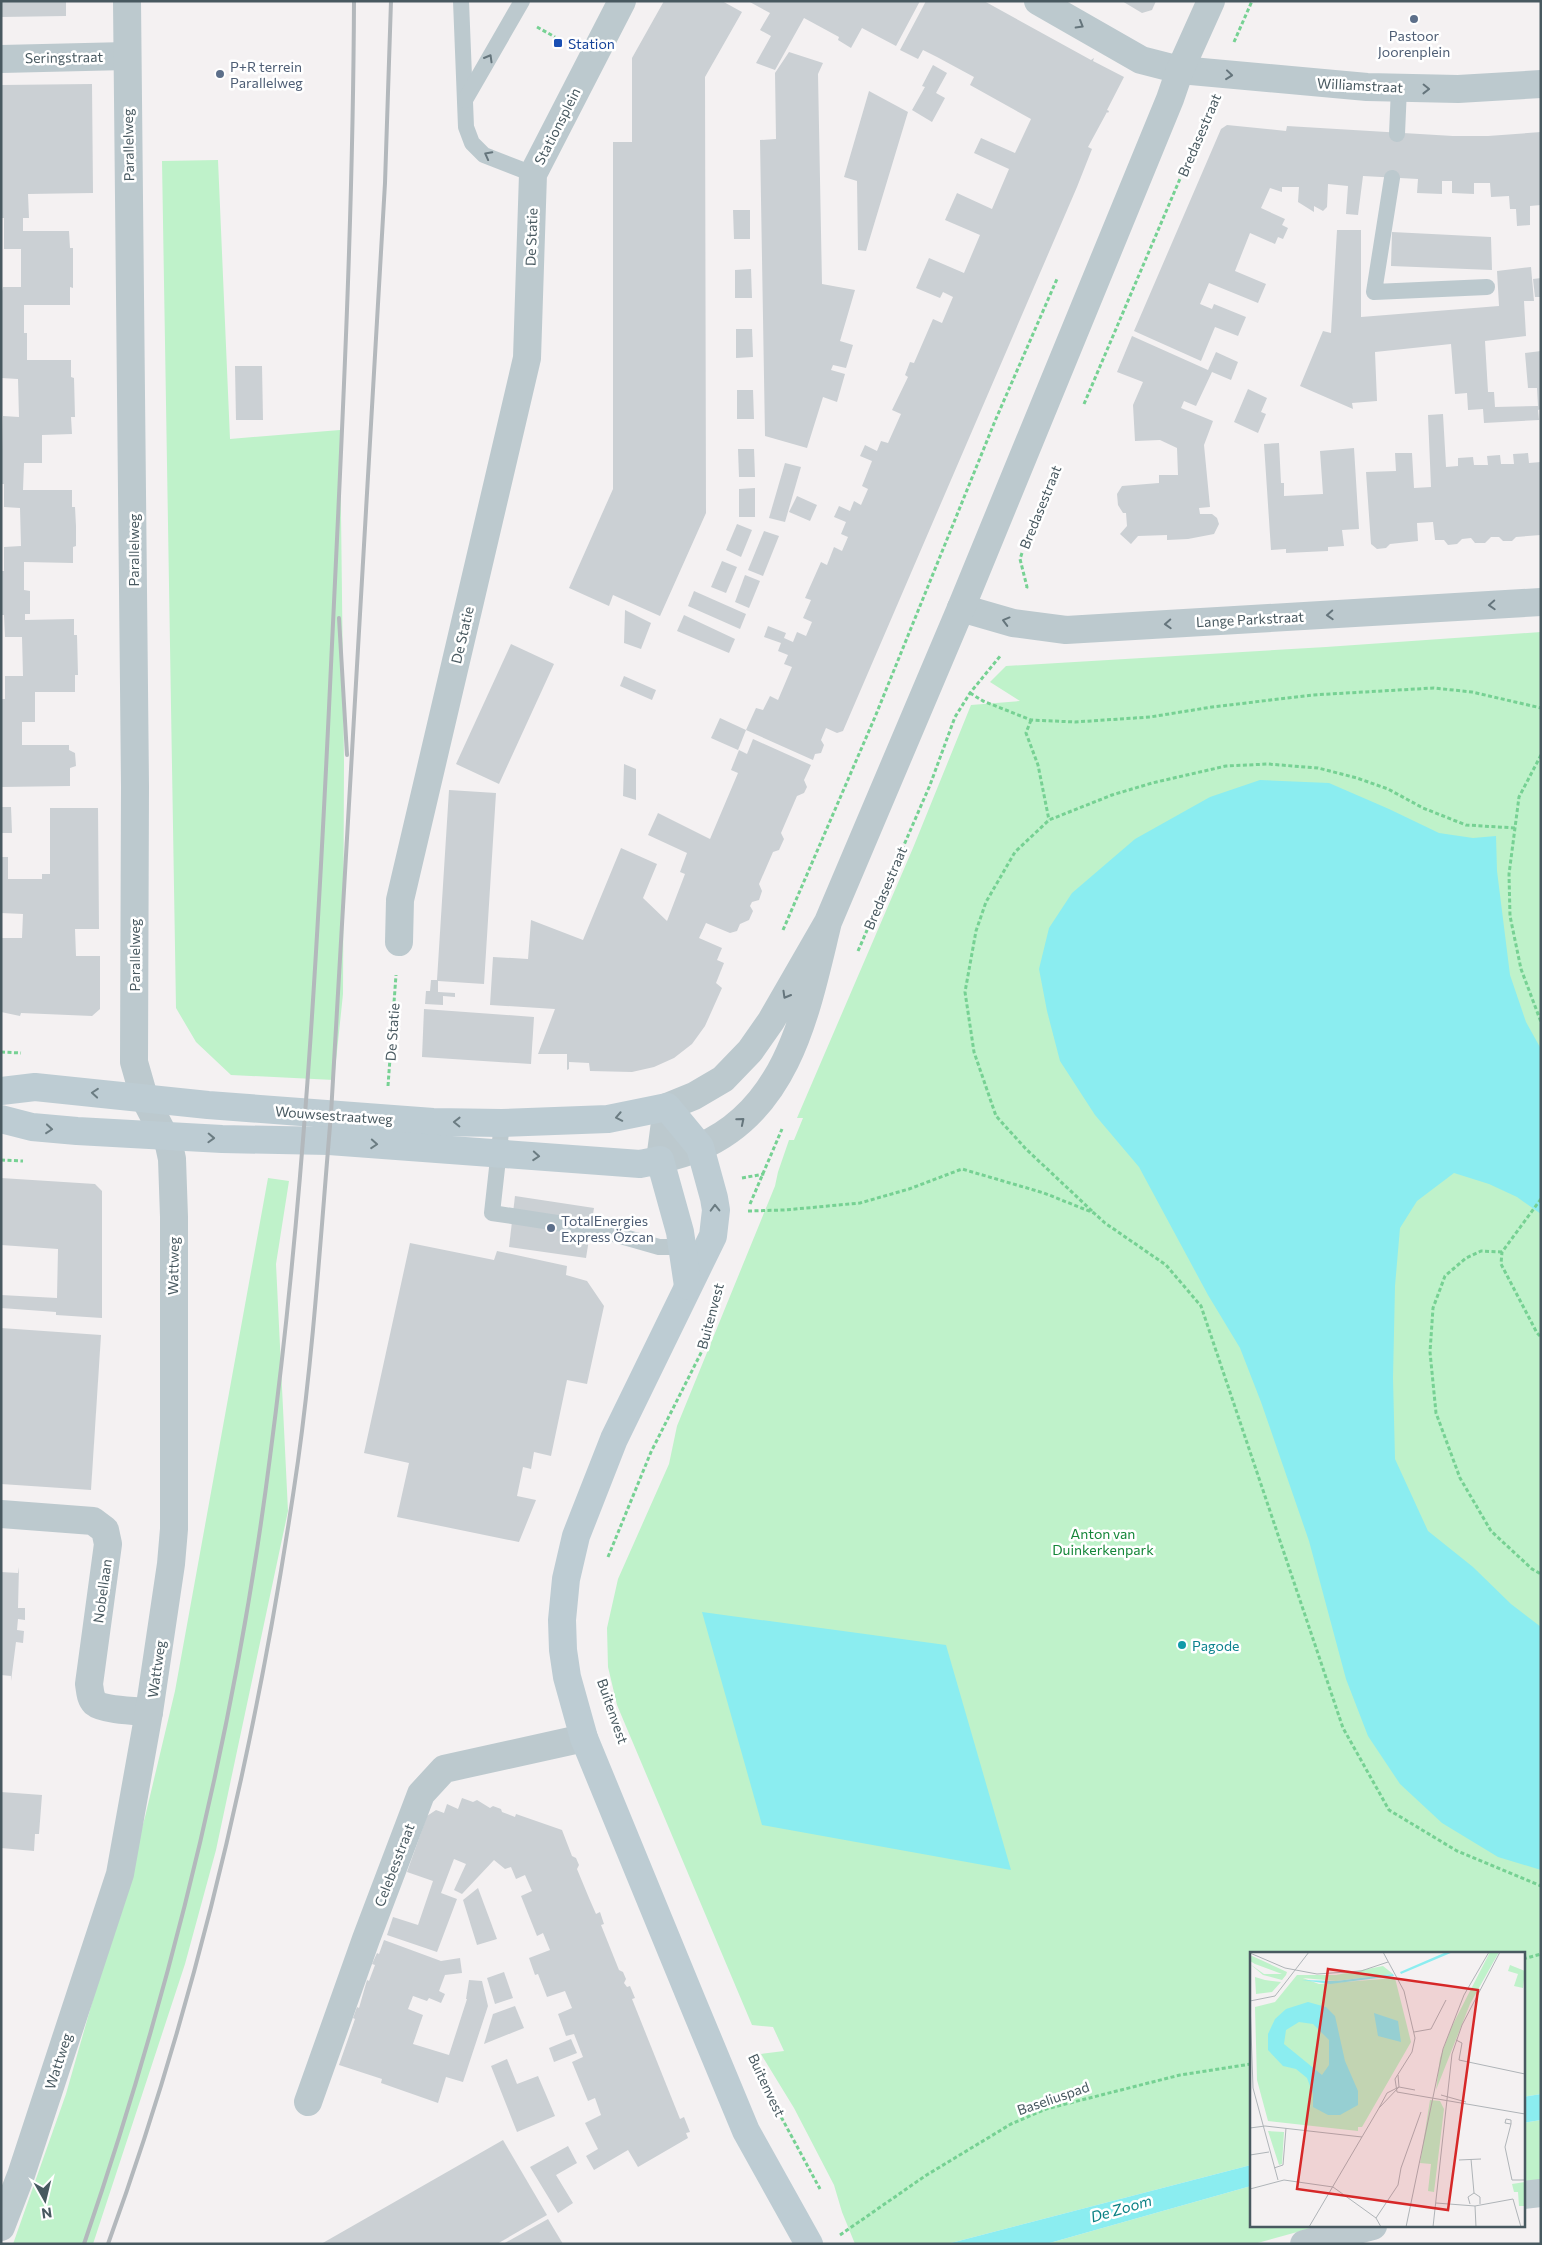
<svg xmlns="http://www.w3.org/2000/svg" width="1542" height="2245" viewBox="0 0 1542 2245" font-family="Commissioner,sans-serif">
	<rect width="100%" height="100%" fill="#f4f1f2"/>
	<g fill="#bff2ca">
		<polygon points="218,160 230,439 340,430 344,762 343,994 334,1080 231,1075 196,1042 176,1008 162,161"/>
		<polygon points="1541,632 1541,2094 1523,2097 1523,1954 1251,1954 1251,2165 947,2244 855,2244 842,2212 834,2185 794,2108 761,2054 784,2051 773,2027 752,2025 617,1705 608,1667 607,1628 618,1579 669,1464 677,1426 775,1186 778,1172 789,1140 794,1140 803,1118 797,1118 913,848 971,705 1020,701 990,682 1006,666 1326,647"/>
		<polygon points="268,1178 289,1181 276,1264 288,1511 216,1850 185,1964 93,2244 13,2244 66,2094 145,1817 175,1691"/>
		<polygon points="1541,2120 1541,2180 1523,2182 1523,2123"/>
		<polygon points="1251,2186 1251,2226 1319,2226 1254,2244 1046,2244"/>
	</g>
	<g fill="#8bedf0">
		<polygon points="1260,780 1329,783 1389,809 1439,833 1473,838 1496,836 1497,871 1510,975 1526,1022 1541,1049 1541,1214 1517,1197 1489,1184 1454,1173 1417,1201 1400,1228 1395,1286 1393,1378 1395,1459 1428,1531 1473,1567 1511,1604 1541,1627 1541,1870 1498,1857 1442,1823 1400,1784 1368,1736 1346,1679 1309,1541 1261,1402 1240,1348 1208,1295 1139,1167 1095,1115 1060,1061 1047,1011 1039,969 1049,928 1072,893 1135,839 1210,797"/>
		<polygon points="702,1612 946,1645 1011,1870 762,1825"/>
		<polygon points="1541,2094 1541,2120 1523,2123 1523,2097"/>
		<polygon points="1251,2165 1251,2186 1046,2244 947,2244"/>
	</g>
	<g fill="#cbd0d4">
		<polygon points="1,1 66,1 66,16 1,17"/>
		<polygon points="664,1 722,1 742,12 705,77 706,513 660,616 613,595 609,606 569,588 613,489 613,142 632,142 632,58"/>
		<polygon points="748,1 920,1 896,46 862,28 851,48 838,40 839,37 804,18 775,70 756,63 771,36 760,30 770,13"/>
		<polygon points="926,1 984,1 1091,60 1094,58 1093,61 1124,77 1107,110 1109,111 1108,113 1107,112 1088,147 1092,149 1077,187 843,731 837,733 826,728 821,740 824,745 821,753 815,754 813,760 746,730 738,750 711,738 720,718 746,730 756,708 763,710 770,696 778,700 792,667 784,664 788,655 778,651 781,643 764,637 768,626 786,633 784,638 793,642 797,632 806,636 812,622 803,618 811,600 805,598 821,562 827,565 834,547 842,551 848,537 841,534 846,522 834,517 839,506 850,511 854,501 861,505 868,489 862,486 872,461 860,456 865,445 877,451 881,441 888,443 901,414 892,410 908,377 905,375 910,362 914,363 933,319 942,323 953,297 943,292 940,298 916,288 929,258 964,273 980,235 945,220 957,193 992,209 1009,169 974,153 981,138 1015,153 1031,119 970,85 974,77 937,57 923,50 918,59 900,50"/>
		<polygon points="1122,1 1156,1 1152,10 1142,13"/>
		<polygon points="789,52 823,63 818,74 822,284 855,290 840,341 853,345 846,368 833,365 831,370 845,374 837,402 823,397 807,448 765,436 760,140 776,139 775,73"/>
		<polygon points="933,65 947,73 936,93 945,98 932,122 912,110 925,87 922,86"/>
		<polygon points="92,84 93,193 28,194 29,218 23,218 23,231 69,231 70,248 73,248 73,288 70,287 70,305 24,305 24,333 27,333 27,360 71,360 71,377 74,378 75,417 71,417 72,434 42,435 42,463 24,463 23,490 72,490 72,507 75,507 76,526 76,546 73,547 73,563 24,562 24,590 30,591 30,614 25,614 25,620 74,619 74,635 77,635 78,675 75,675 75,692 35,692 35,722 22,722 22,745 69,745 69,750 75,753 76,766 70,768 70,786 1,787 1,699 5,699 5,676 23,676 22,637 5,637 4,615 1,615 1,571 4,571 4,547 21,546 20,508 4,507 4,484 1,484 3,416 19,417 18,379 1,378 1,295 3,287 21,287 21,249 4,249 4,218 1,218 1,85"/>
		<polygon points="869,91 908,112 866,251 858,250 857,181 844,177"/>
		<polygon points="1227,125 1286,131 1287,126 1453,136 1488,136 1541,132 1541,205 1530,206 1530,225 1517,226 1516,209 1510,209 1509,196 1491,197 1490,183 1474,183 1474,194 1452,193 1452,181 1442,181 1442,194 1417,193 1418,179 1363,176 1358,215 1346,214 1348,186 1328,184 1327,207 1323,211 1314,206 1314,212 1298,202 1299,187 1282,187 1282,192 1270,188 1261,208 1285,219 1282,225 1288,228 1283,239 1278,237 1275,244 1250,233 1235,271 1266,284 1258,303 1209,283 1200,304 1212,309 1214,304 1246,317 1238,336 1215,327 1201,361 1134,331 1221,129"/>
		<polygon points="733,210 750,210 750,239 734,239"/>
		<polygon points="1337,230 1361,230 1361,317 1499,306 1497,271 1531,267 1534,301 1524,301 1526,336 1485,341 1488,392 1494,392 1495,407 1538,406 1537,388 1528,388 1525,353 1541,351 1541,409 1538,410 1539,420 1484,423 1483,409 1468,410 1467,393 1455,394 1451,344 1375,352 1377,401 1352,403 1353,409 1300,386 1323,331 1331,333"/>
		<polygon points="1392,232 1491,237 1492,270 1391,266"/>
		<polygon points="751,269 752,298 735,298 735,270"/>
		<polygon points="1541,278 1541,297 1535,297 1533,279"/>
		<polygon points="736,329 752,329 753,357 736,358"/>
		<polygon points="1132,336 1208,370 1216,352 1238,362 1231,380 1212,372 1196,406 1184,401 1181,408 1213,421 1204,445 1210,507 1199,508 1200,514 1212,514 1217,518 1219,524 1214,534 1188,539 1167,540 1167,535 1138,536 1131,544 1120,534 1127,526 1126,513 1123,513 1118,505 1117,494 1122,486 1159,483 1159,475 1178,475 1177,448 1160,440 1135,441 1133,405 1143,382 1117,372"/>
		<polygon points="235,366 262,366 263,420 236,420"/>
		<polygon points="1248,389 1267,398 1261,412 1266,414 1258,433 1234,422"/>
		<polygon points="737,390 753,390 754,419 737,419"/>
		<polygon points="1443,414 1446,467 1458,466 1458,458 1473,457 1474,465 1488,465 1487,456 1500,455 1501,464 1514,464 1513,454 1528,453 1529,463 1541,462 1541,535 1516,537 1512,541 1503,541 1499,537 1491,537 1485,543 1475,543 1471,538 1462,539 1457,544 1448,545 1444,540 1435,540 1433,522 1417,523 1418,541 1390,544 1386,548 1377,549 1371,544 1366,472 1396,471 1395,453 1412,453 1414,488 1431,487 1428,415"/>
		<polygon points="1279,443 1281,483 1284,483 1284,496 1323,494 1320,451 1354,448 1359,529 1342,530 1344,546 1328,547 1328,551 1286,553 1286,549 1271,550 1264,444"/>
		<polygon points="738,449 754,449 755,477 739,477"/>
		<polygon points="785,463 801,467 785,522 769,518"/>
		<polygon points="755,488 755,517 739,517 739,489"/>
		<polygon points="797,496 817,505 810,521 789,512"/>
		<polygon points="737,524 752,530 741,557 726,550"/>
		<polygon points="764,531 779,536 763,576 748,570"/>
		<polygon points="722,561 737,567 726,593 711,587"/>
		<polygon points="745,575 760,581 749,608 735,602"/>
		<polygon points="694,591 746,614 740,629 688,606"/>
		<polygon points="625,610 651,623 641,649 624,643"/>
		<polygon points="684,615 735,639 729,653 677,631"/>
		<polygon points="511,644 554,664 499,784 456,764"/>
		<polygon points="624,676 656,690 652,700 620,686"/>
		<polygon points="753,739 811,765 804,780 807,787 804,793 797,796 781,833 784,839 779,850 773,852 759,884 762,891 759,900 752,902 750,906 753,911 749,920 740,924 737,931 730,933 706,923 699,938 722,948 717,960 724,963 716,983 722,988 705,1026 692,1044 674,1058 654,1067 632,1072 590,1071 589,1063 569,1062 569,1069 567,1070 567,1054 538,1054 555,1009 490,1005 493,957 528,959 531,920 583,940 621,848 657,864 643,898 667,921 685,874 680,872 687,853 648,835 658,813 710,839 738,773 731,770 739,750 747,754"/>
		<polygon points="624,764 636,769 636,800 623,796"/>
		<polygon points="449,790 496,793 484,984 438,981 438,992 455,993 455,997 443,996 443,1005 425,1004 426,991 430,991 431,980 437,980"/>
		<polygon points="1,807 11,807 12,833 1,833"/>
		<polygon points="50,808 98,808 99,929 75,929 76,956 100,956 100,1009 92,1016 21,1013 20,1016 1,1012 1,938 22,938 23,914 1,913 1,857 8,857 8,879 42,879 42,874 50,874"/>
		<polygon points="424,1009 534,1017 531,1064 422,1057"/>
		<polygon points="1,1178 95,1184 102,1191 102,1318 56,1315 56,1312 1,1308 1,1295 57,1298 58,1249 1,1245"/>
		<polygon points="515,1196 594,1208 586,1258 509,1247"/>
		<polygon points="410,1243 494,1260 497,1251 567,1266 566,1275 587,1281 604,1306 587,1384 567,1380 551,1456 534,1452 531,1469 523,1467 517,1496 536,1500 519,1542 397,1517 409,1463 364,1453"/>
		<polygon points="1,1328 101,1335 91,1490 1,1484"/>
		<polygon points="19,1567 18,1608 25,1608 25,1620 18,1619 17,1630 24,1631 23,1643 16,1642 11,1681 11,1676 1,1675 1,1572 18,1573"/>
		<polygon points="1,1792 42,1795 39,1834 35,1834 34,1851 1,1848"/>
		<polygon points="462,1798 473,1802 477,1800 490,1808 493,1806 501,1809 502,1812 515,1817 516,1814 562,1830 572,1856 576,1858 579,1865 577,1869 589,1898 596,1914 600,1912 604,1924 601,1925 619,1970 623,1972 626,1979 624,1983 627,1987 630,1986 635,1998 632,1999 680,2119 684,2117 690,2132 686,2133 688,2138 638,2167 628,2150 594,2170 586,2156 598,2149 585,2123 601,2115 595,2098 588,2101 572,2062 583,2057 574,2034 566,2036 558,2014 572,2008 565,1991 547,1997 538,1974 535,1975 529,1958 550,1950 543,1933 537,1936 521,1896 532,1891 525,1875 516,1879 511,1867 505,1869 494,1860 462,1894 454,1890 466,1864 454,1859 441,1893 457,1899 437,1952 387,1935 393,1917 418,1925 433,1881 407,1872 427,1816 436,1810 444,1813 447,1804 458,1809"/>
		<polygon points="478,1888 497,1939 477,1945 463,1900"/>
		<polygon points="384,1940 441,1961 460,1958 462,1973 445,1975 439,1991 445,1994 441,2003 429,1998 427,2001 413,1996 408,2009 423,2015 413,2044 449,2055 467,1999 466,1999 469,1980 482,1981 488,2006 463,2082 446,2077 438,2103 381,2083 382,2079 339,2065 355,2019 353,2018 357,2007 359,2008 367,1980 369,1981 375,1965 372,1964 377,1953 379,1954"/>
		<polygon points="504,1972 513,1998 495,2004 487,1978"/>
		<polygon points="515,2006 524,2028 484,2044 493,2014"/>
		<polygon points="571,2039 577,2053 554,2062 549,2048"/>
		<polygon points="507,2059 517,2084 538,2076 555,2116 517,2132 491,2066"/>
		<polygon points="503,2140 547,2215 497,2244 321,2244"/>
		<polygon points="568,2146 577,2163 556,2175 573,2203 558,2213 530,2167"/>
		<polygon points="548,2219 563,2244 503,2244"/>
	</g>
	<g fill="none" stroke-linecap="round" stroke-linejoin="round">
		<g stroke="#76d193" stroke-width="3" stroke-dasharray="4 2.5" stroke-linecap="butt">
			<polyline points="537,27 555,37"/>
			<polyline points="1234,42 1252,1"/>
			<polyline points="1084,404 1211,106"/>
			<polyline points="1022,553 1020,559 1027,587 1026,590"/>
			<polyline points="970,693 983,701 1031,720 1075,722 1150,717 1212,707 1313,695 1434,688 1472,692 1541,708"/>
			<polyline points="1031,720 1026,733 1038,765 1049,820"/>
			<polyline points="1541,755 1519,797 1509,874 1510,916 1521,969 1541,1022"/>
			<polyline points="783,930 875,717 995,421 1057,279"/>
			<polyline points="858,951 930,785 955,717 970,693 1001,655"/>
			<polyline points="1,1052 21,1053"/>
			<polyline points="388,1086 396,975"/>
			<polyline points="1,1160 23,1161"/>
			<polyline points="742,1178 764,1174"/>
			<polyline points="1541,1199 1502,1252 1501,1264 1537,1333 1541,1337"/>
			<polyline points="750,1204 782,1129"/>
			<polyline points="748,1211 785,1210 860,1203 909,1189 962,1169 1044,1193 1094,1213 1105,1223 1166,1265 1201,1306 1343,1728 1389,1810 1457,1851 1541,1886"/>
			<polyline points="1092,1211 1026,1149 996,1116 974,1052 965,992 976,931 986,902 1015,852 1049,820 1112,795 1152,783 1226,766 1268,764 1318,768 1357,778 1388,789 1423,808 1466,825 1515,828"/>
			<polyline points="1502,1252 1481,1251 1466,1258 1445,1276 1433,1308 1430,1352 1436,1413 1460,1478 1491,1531 1532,1569 1541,1574"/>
			<polyline points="608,1557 651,1452 706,1343 711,1320"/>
			<polyline points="1523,1959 1541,1954"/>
			<polyline points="772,2100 820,2189"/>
			<polyline points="840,2235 925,2176 1011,2124 1046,2109 1180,2075 1251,2064"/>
		</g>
		<g stroke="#bcc9ce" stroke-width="16">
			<polyline points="461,1 466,127 472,143 484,155 533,174"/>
			<polyline points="465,100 522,1"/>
			<polyline points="1397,134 1399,88"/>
			<polyline points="1392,178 1374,292 1487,287"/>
			<polyline points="502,1123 492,1213 596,1229 659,1247 689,1247"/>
		</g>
		<g stroke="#bcc9ce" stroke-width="28">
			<polyline points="1,59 127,56"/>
			<polyline points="961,608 1013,623 1066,630 1541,602"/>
			<polyline points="399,942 400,900 527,358 533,174 622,1"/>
			<path d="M1,1514L93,1521L105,1530L108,1544L89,1684C90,1690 90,1698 95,1703C103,1710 137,1711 149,1712"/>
			<polyline points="308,2102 366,1939 421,1794 444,1769 584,1738"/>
			<polyline points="1523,2195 1541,2193"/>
			<polyline points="1,2227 21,2175 120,1874 149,1712 171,1564 174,1529 174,1217 172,1159 169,1145 144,1097 134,1062 135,786 127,1"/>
			<polyline points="1304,2244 1373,2226"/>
		</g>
		<g stroke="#bcc9ce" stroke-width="28">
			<polyline points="1038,1 1141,60 1180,70 1367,87 1458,89 1541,84"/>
			<path d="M828,922C807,1007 790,1108 700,1147C687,1153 673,1156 660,1160L667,1107L694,1096L723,1079L750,1051L771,1021L828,922L961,608L1170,99L1180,70L1211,1"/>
		</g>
		<g stroke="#bdccd3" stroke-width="28">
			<polyline points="1,1091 35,1087 208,1105 433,1122 502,1123 608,1119 667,1107 700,1147 714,1198 716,1210 713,1236 614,1439 576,1536 566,1579 562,1620 563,1650 567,1677 584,1738 692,2001 746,2131 809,2244"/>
			<polyline points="1,1119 32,1127 77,1131 222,1139 329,1141 640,1164 660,1160 680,1232 688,1286"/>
		</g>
		<g stroke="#b3b8bc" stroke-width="4">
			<polyline points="339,618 347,755"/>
			<path d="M84,2244C171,1990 236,1724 270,1457C303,1208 317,958 329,708C340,472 353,237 354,1"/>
			<path d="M108,2244C200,1991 260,1727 298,1461C314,1346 321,1230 331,1114L385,183L391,1"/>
		</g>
	</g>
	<defs><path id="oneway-chevron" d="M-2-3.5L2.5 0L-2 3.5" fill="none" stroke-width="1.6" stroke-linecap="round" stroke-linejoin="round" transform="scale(1.25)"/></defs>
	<g stroke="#65757c">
		<use href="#oneway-chevron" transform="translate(1080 25) rotate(30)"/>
		<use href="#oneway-chevron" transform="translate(489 58) rotate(-60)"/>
		<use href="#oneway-chevron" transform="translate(1229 75) rotate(6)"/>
		<use href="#oneway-chevron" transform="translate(1426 89) rotate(1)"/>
		<use href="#oneway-chevron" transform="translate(488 155) rotate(-152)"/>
		<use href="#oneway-chevron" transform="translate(1492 605) rotate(177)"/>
		<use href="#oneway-chevron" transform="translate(1330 615) rotate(177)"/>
		<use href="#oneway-chevron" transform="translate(1006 621) rotate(-165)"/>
		<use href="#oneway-chevron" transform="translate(1168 624) rotate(177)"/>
		<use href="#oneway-chevron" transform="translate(786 995) rotate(120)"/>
		<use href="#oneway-chevron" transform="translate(741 1121) rotate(-40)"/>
	</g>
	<g stroke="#6b7c82">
		<use href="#oneway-chevron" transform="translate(95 1093) rotate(-175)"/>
		<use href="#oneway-chevron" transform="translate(619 1117) rotate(169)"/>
		<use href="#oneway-chevron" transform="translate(457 1122) rotate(-179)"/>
		<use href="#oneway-chevron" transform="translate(49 1129) rotate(5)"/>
		<use href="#oneway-chevron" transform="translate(211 1138) rotate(2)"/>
		<use href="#oneway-chevron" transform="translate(374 1144) rotate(4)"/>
		<use href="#oneway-chevron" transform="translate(536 1156) rotate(4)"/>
		<use href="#oneway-chevron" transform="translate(715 1208) rotate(-91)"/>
	</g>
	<g fill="#5c6f8a" stroke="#fff" stroke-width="2">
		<circle cx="1414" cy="19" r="5"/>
		<circle cx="220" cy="74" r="5"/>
		<circle cx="551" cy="1228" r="5"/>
	</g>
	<rect fill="#1a4fb4" stroke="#fff" stroke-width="2" x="553" y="38" width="10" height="10" rx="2.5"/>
	<circle fill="#0f9aa8" stroke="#fff" stroke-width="2" cx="1182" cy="1645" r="5"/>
	<g text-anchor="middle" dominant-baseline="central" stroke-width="5" stroke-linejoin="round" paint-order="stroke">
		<g font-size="14" fill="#4e5e75" stroke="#fff" text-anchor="start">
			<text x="1414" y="35" text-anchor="middle">Pastoor<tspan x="1414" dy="16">Joorenplein</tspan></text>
			<text x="230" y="66">P+R terrein<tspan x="230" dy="16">Parallelweg</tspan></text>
			<text x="561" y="1220">TotalEnergies<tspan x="561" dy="16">Express Özcan</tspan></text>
		</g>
		<g font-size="14" fill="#164399" stroke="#fff" text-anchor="start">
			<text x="568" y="43">Station</text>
		</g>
		<g font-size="14" fill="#485960" stroke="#fff">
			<text transform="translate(64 57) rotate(-1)">Seringstraat</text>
			<text transform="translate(1360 85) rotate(3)">Williamstraat</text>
			<text transform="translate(557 126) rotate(-63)">Stationsplein</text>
			<text transform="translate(1199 135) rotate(-67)">Bredasestraat</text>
			<text transform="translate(128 145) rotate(-91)">Parallelweg</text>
			<text transform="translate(531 237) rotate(-88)">De Statie</text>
			<text transform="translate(1040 507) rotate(-68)">Bredasestraat</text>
			<text transform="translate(133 550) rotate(-90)">Parallelweg</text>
			<text transform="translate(1250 619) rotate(-3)">Lange Parkstraat</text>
			<text transform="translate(462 635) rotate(-77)">De Statie</text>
			<text transform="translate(885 888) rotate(-67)">Bredasestraat</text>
			<text transform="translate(134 955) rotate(-90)">Parallelweg</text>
			<text transform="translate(392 1032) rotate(-86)">De Statie</text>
			<text transform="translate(334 1115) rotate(4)">Wouwsestraatweg</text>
			<text transform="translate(173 1266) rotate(-89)">Wattweg</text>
			<text transform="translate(710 1316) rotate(-75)">Buitenvest</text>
			<text transform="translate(102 1591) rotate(-82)">Nobellaan</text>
			<text transform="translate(156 1669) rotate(-82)">Wattweg</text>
			<text transform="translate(613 1711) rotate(71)">Buitenvest</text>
			<text transform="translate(394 1865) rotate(-69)">Celebesstraat</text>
			<text transform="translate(58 2061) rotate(-72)">Wattweg</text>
			<text transform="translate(767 2085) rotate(65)">Buitenvest</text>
			<text transform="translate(1053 2098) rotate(-19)">Baseliuspad</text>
		</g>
		<g font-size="14" fill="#148638" stroke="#fff">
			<text x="1103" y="1533">Anton van<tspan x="1103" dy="16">Duinkerkenpark</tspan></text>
		</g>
		<g font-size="14" fill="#0d838f" stroke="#fff" text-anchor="start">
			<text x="1192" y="1645">Pagode</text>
		</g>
		<g font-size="15" font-style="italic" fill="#0a8083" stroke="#fff">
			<text transform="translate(1121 2208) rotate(-16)">De Zoom</text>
		</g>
	</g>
	<g transform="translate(1250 1952)">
		<rect width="275" height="275" fill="#f4f1f2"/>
		<path d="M240,0H249L220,52L186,138L190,106L202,74ZM0,3L37,20L36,23L32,28L13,23L0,12L14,22H32L5,12L0,9ZM260,13L275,19L273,36L264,34L268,22L258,19ZM133,14L143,22L86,29L53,26L69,32L145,26L161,90L112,175H108V179L18,169L7,128L5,55L25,50L47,23H86ZM5,25L15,28L31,30L22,40L6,42ZM180,148L190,149L194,157L184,240L178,239L181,212L170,211ZM18,179L34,180L32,212L29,213ZM275,230V254H269L268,240H264L262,232Z" fill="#bff2ca"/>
		<path d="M203,0L151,22L150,20L194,1ZM143,22L144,24L80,32L52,28L86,29ZM58,50L76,55L85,64L95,109L108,139V153L90,163H78L63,155V142L57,126L46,117L33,114L18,98V82L25,67L36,57ZM49,70L63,72L79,88V113L72,123L34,92L36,78ZM124,61L148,69L151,90L128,84Z" fill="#8bedf0" fill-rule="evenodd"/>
		<path fill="none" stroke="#afb4b8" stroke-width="1" d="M133,0L154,39L165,86L162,100L145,127L147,140L275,162M0,1L35,16L67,22L111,19L138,10M0,44V49L25,44L59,0M0,49L3,136L28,228M164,80L181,77L196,48M206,88L212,91L209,108L275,122M148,123L149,135L165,138M191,143L216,150M261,172L255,171L256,167L261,168V172L255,195L262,228H275M0,176L15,174L112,185M0,203L19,200M221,207L224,241M209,208L231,207M24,216L33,213L36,176M0,237L34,228L83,235L126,266L131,275M186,251L225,254L263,247L271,275M220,252L218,245L224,241L230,245V252M225,254L226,275M126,266L148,233L151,216L171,160M59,275L129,156L149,135L137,141L129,156M156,275L193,97L214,43L239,0M183,275L202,102L212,73L250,0"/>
		<path fill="#d62828" fill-opacity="0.15" stroke="#d62828" stroke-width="2.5" d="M78,17L228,38L198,258L47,237Z"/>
		<rect width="275" height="275" fill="none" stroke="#485960" stroke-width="2.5"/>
	</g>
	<rect width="1542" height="2245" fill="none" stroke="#485960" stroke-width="5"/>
	<g transform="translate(45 2200) rotate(172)" stroke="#ffffff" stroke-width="4" paint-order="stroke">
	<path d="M0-4L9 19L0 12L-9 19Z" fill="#485960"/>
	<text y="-8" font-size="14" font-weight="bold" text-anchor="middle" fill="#485960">N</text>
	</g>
</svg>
